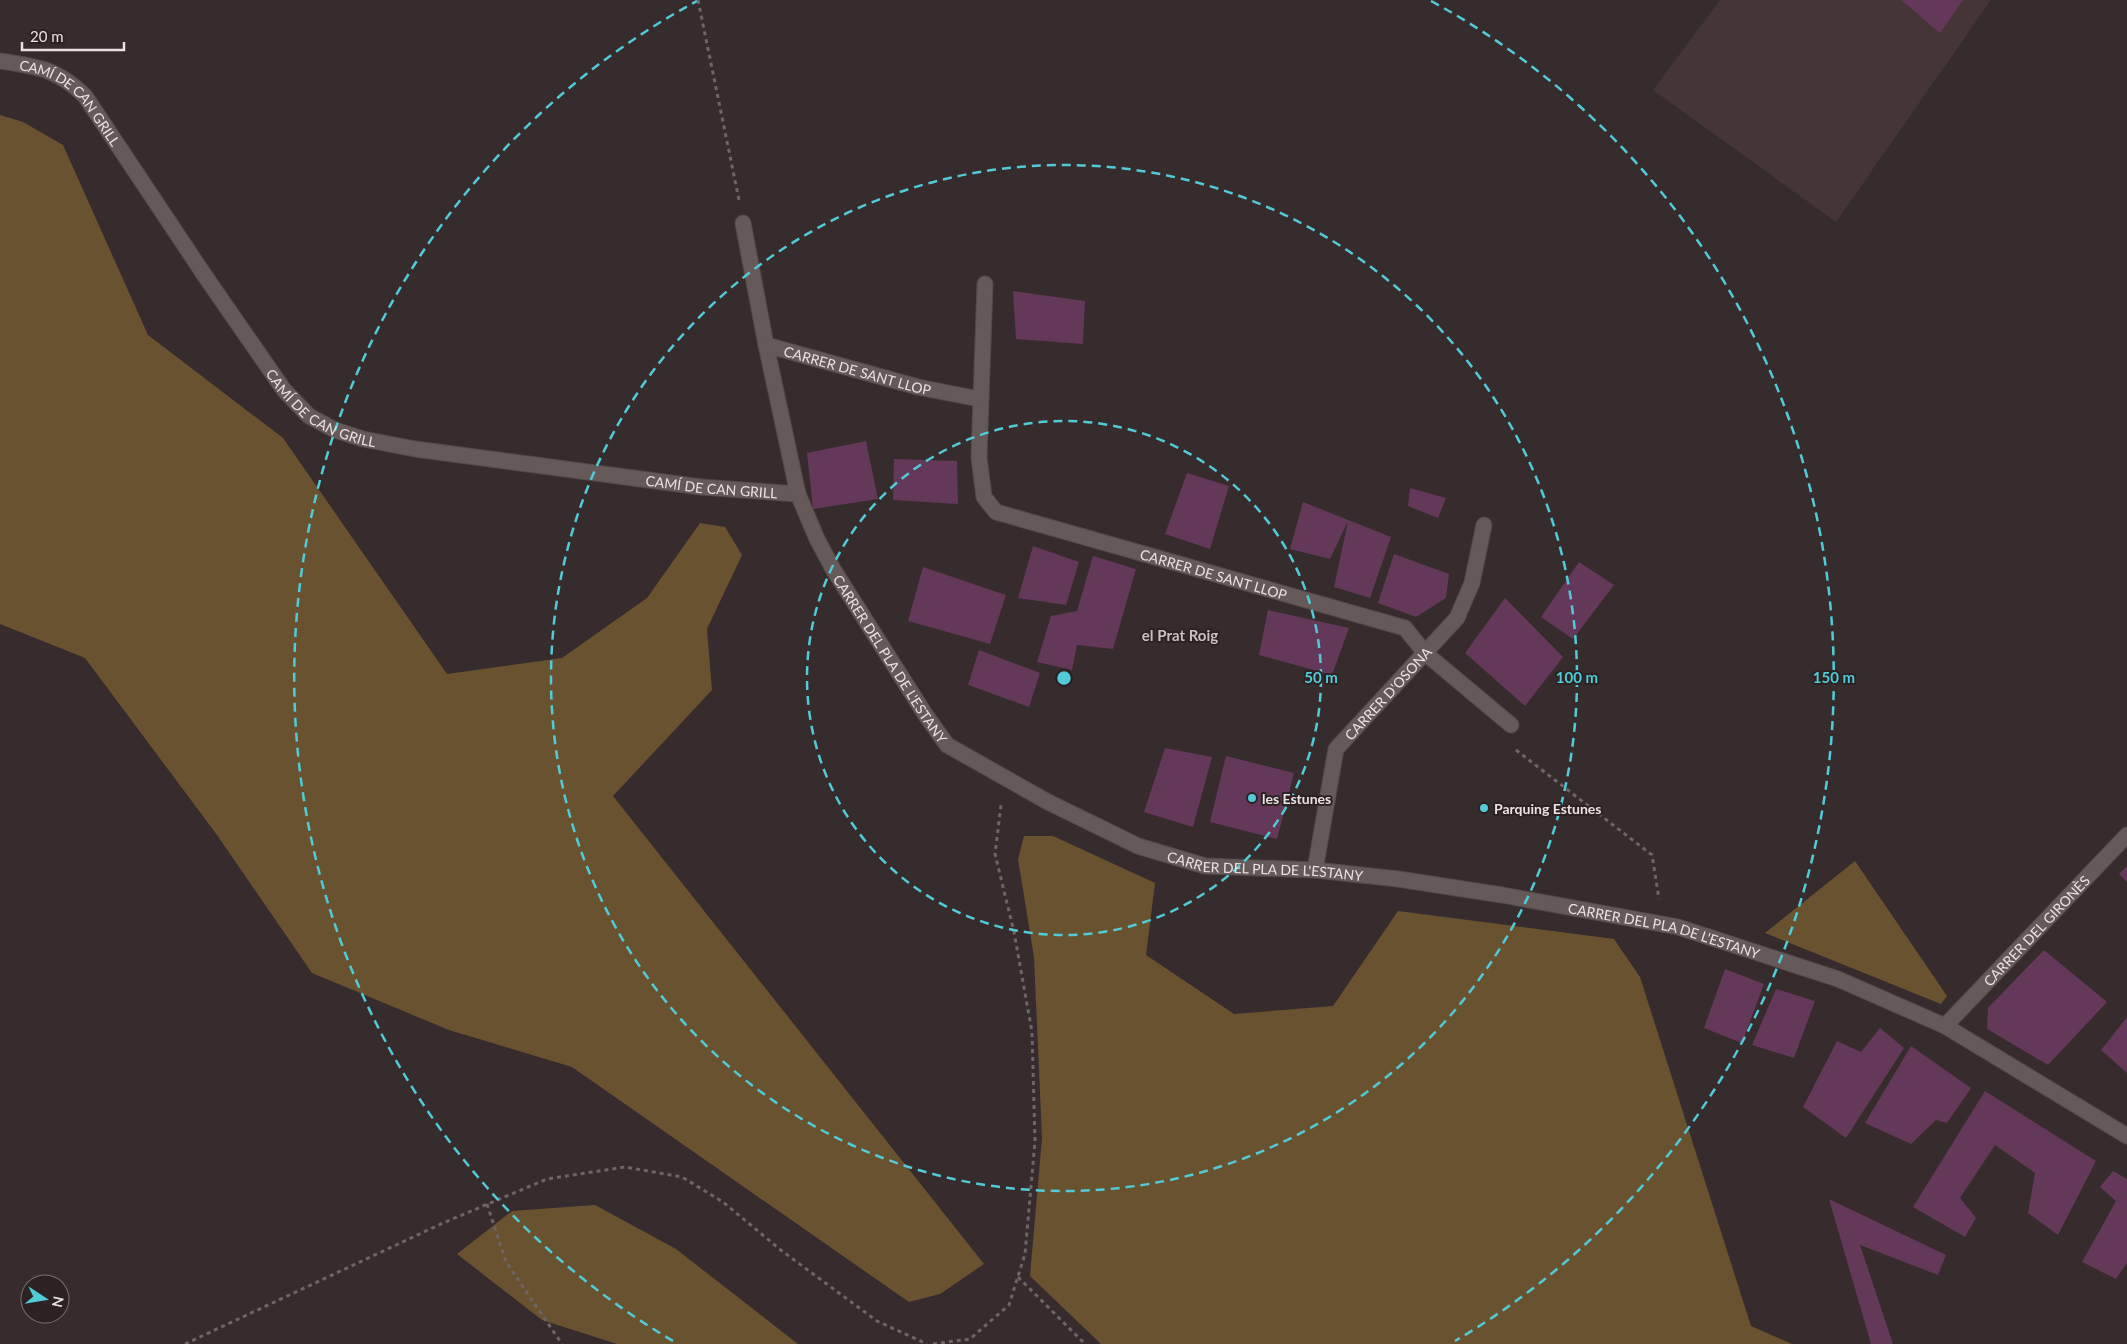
<svg xmlns="http://www.w3.org/2000/svg" width="2127" height="1344" viewBox="0 0 2127 1344" font-family="Lato,sans-serif">
	<rect width="100%" height="100%" fill="#362c2d"/>
	<polygon fill="#453536" points="1720,0 1991,0 1836,222 1653,90"/>
	<g fill="#695230">
		<polygon points="0,115 23,122 63,145 148,335 283,438 447,674 562,658 647,598 700,523 725,527 742,555 707,629 712,690 613,796 984,1264 940,1294 909,1302 572,1067 449,1030 312,973 217,835 85,658 0,624"/>
		<polygon points="1024,836 1053,836 1155,883 1146,955 1234,1014 1333,1006 1398,911 1614,939 1640,977 1751,1326 1792,1344 1101,1344 1030,1276 1042,1138 1034,957 1018,859"/>
		<polygon points="1855,861 1947,996 1941,1004 1765,933"/>
		<polygon points="595,1205 676,1249 798,1344 617,1344 542,1320 457,1254 512,1211"/>
	</g>
	<g fill="#643858">
		<polygon points="1901,0 1963,0 1940,33"/>
		<polygon points="1013,291 1085,301 1083,344 1016,339"/>
		<polygon points="866,441 878,499 813,509 807,453"/>
		<polygon points="894,459 957,461 958,504 893,500"/>
		<polygon points="1187,473 1229,486 1210,549 1165,534"/>
		<polygon points="1410,488 1446,498 1438,518 1408,506"/>
		<polygon points="1303,502 1391,537 1370,598 1334,587 1348,521 1330,559 1290,549"/>
		<polygon points="1033,546 1079,562 1066,605 1018,598"/>
		<polygon points="1394,554 1449,574 1446,598 1416,617 1378,603"/>
		<polygon points="1093,556 1136,569 1113,649 1077,645 1072,670 1037,662 1051,616 1077,611"/>
		<polygon points="1579,562 1614,585 1573,639 1541,617"/>
		<polygon points="923,567 1006,595 990,644 908,621"/>
		<polygon points="1505,598 1563,657 1525,706 1465,653"/>
		<polygon points="1268,610 1349,628 1332,675 1259,655"/>
		<polygon points="979,650 1040,673 1029,707 968,685"/>
		<polygon points="1165,748 1212,757 1193,827 1144,812"/>
		<polygon points="1226,756 1294,773 1277,839 1210,822"/>
		<polygon points="2127,866 2127,882 2119,874"/>
		<polygon points="2044,950 2107,1002 2048,1065 1987,1029 1988,1008"/>
		<polygon points="1725,969 1764,984 1742,1043 1704,1028"/>
		<polygon points="1776,989 1815,1001 1794,1058 1752,1045"/>
		<polygon points="2127,1017 2127,1073 2101,1050"/>
		<polygon points="1880,1028 1904,1048 1846,1138 1803,1107 1837,1041 1861,1052"/>
		<polygon points="1911,1046 1971,1088 1947,1123 1936,1120 1911,1144 1865,1123"/>
		<polygon points="1985,1091 2096,1161 2058,1235 2028,1213 2035,1173 1995,1145 1960,1198 1976,1218 1965,1237 1913,1207"/>
		<polygon points="2113,1171 2127,1179 2127,1263 2116,1279 2082,1262 2116,1201 2100,1187"/>
		<polygon points="1829,1199 1946,1255 1938,1275 1860,1245 1893,1344 1871,1344"/>
	</g>
	<g fill="none" stroke-linecap="round" stroke-linejoin="round">
		<g stroke="#534a4a" stroke-width="17">
			<g id="service">
				<path id="s1" d="M0,61C38,67 56,68 85,96L205,276L284,390L309,416L335,430L363,439L415,449L701,487L798,494"/>
			</g>
		</g>
		<g stroke="#534a4a" stroke-width="17">
			<g id="minor">
				<path id="s2" d="M743,223L766,345L798,494L817,539L833,569L925,714L947,745L1048,802L1138,846L1205,866L1315,870L1398,879L1502,895L1678,927L1838,979L1945,1026L2127,1136"/>
				<path id="s3" d="M985,284L979,457L984,497L996,512L1405,628L1425,653L1511,725"/>
				<path id="s4" d="M766,345L918,387L979,399"/>
				<path id="s5" d="M1315,870L1336,749L1457,618L1472,583L1484,525"/>
				<path id="s6" d="M1945,1026L2127,835"/>
			</g>
		</g>
		<g stroke="#6e6566" stroke-width="3" stroke-dasharray="4 4" stroke-linecap="butt">
			<polyline points="698,0 739,200"/>
			<polyline points="1516,750 1652,855 1659,899"/>
			<polyline points="487,1204 506,1262 562,1344"/>
			<polyline points="1018,1277 1085,1344"/>
			<polyline points="185,1344 443,1223 547,1179 625,1167 682,1177 723,1202 782,1251 877,1321 927,1344"/>
			<polyline points="933,1344 970,1339 1009,1305 1025,1254 1035,1141 1032,1032 1014,932 995,854 1001,805"/>
		</g>
		<use href="#service" stroke="#65595a" stroke-width="15"/>
		<use href="#minor" stroke="#65595a" stroke-width="15"/>
	</g>
	<g fill="none" stroke="#52cbd8" stroke-width="2.5" stroke-dasharray="9 6">
		<circle cx="1064" cy="678" r="257"/>
		<circle cx="1064" cy="678" r="513"/>
		<path d="M673 1341A770 770 0 0 1 697 1M1431 1A770 770 0 0 1 1455 1341"/>
	</g>
	<g fill="#52cbd8" stroke="#2c2223" stroke-width="2">
		<circle cx="1252" cy="798" r="5"/>
		<circle cx="1484" cy="808" r="5"/>
	</g>
	<g text-anchor="middle" dominant-baseline="central" stroke-width="4" stroke-linejoin="round" paint-order="stroke">
		<g font-size="14" fill="#e9e2e2" stroke="#2c2223">
			<text stroke="none"><textPath href="#s1" startOffset="86">CAMÍ DE CAN GRILL</textPath></text>
			<text stroke="none"><textPath href="#s4" startOffset="95">CARRER DE SANT LLOP</textPath></text>
			<text stroke="none"><textPath href="#s1" startOffset="491">CAMÍ DE CAN GRILL</textPath></text>
			<text stroke="none"><textPath href="#s1" startOffset="896">CAMÍ DE CAN GRILL</textPath></text>
			<text stroke="none"><textPath href="#s3" startOffset="459">CARRER DE SANT LLOP</textPath></text>
			<text stroke="none"><textPath href="#s2" startOffset="466">CARRER DEL PLA DE L'ESTANY</textPath></text>
			<text stroke="none"><textPath href="#s5" startOffset="199">CARRER D'OSONA</textPath></text>
			<text stroke="none"><textPath href="#s2" startOffset="915">CARRER DEL PLA DE L'ESTANY</textPath></text>
			<text stroke="none"><textPath href="#s6" startOffset="132">CARRER DEL GIRONÈS</textPath></text>
			<text stroke="none"><textPath href="#s2" startOffset="1320">CARRER DEL PLA DE L'ESTANY</textPath></text>
		</g>
		<g font-size="14" font-weight="bold" fill="#e9e2e2" stroke="#2c2223" text-anchor="start">
			<text x="1262" y="798">les Estunes</text>
			<text x="1494" y="808">Parquing Estunes</text>
		</g>
		<g font-size="15" font-weight="bold" fill="#ccbec0" stroke="#2c2223">
			<text x="1180" y="635">el Prat Roig</text>
		</g>
	</g>
	<circle cx="1064" cy="678" r="8" fill="#52cbd8" stroke="#2c2223" stroke-width="2.5"/>
	<g font-size="15" text-anchor="middle" font-weight="bold" fill="#52cbd8" stroke="#2c2223" stroke-width="4" stroke-linejoin="round" paint-order="stroke">
		<text x="1321" y="683">50 m</text>
		<text x="1577" y="683">100 m</text>
		<text x="1834" y="683">150 m</text>
	</g>
	<g transform="translate(45 1299) rotate(102)"><circle r="24" fill="#2c2223" stroke="#786f6f"/>
	<path d="M0-4L9 19L0 12L-9 19Z" fill="#52cbd8"/>
	<text y="-8" font-size="14" font-weight="bold" text-anchor="middle" fill="#e9e2e2">N</text>
	</g>
	<path d="M22 42v8h102v-8" fill="none" stroke="#e9e2e2" stroke-width="2.5"/>
	<text x="30" y="42" font-size="15" fill="#e9e2e2" stroke="#2c2223" stroke-width="4" paint-order="stroke">20 m</text>
</svg>
